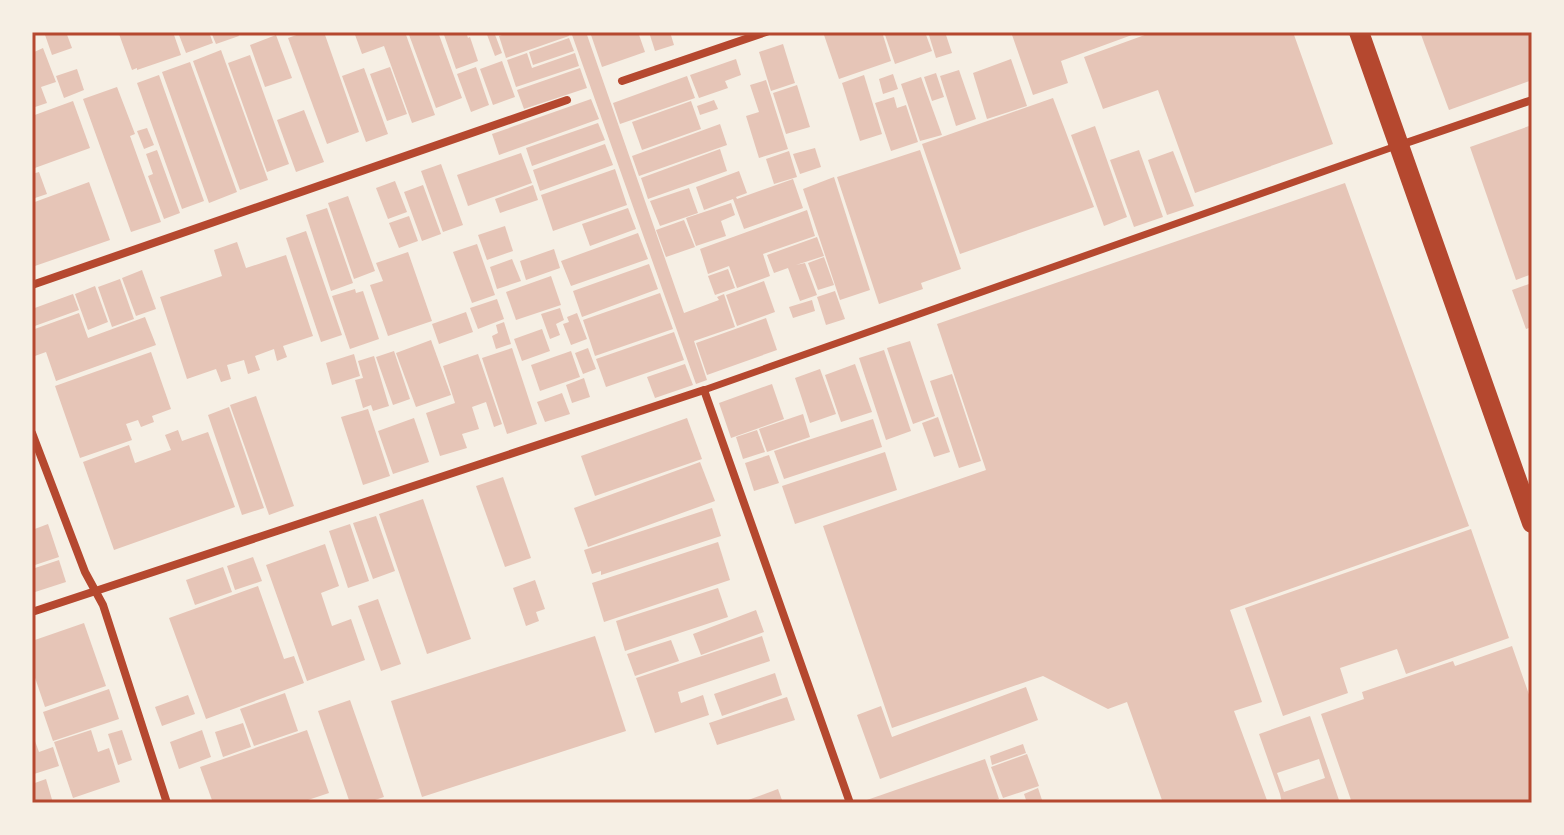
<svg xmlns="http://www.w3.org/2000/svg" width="1564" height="835" viewBox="0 0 1564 835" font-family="'Roboto Condensed',sans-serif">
	<rect width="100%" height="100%" fill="#f6efe4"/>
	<g fill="#e6c5b7" fill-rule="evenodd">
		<polygon points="44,32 66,32 72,48 52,55"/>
		<polygon points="126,32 173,32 181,55 137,70 137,68 132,70 119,34"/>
		<polygon points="187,32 209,32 213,43 186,53 179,35"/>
		<polygon points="211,32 237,32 239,36 216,44"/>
		<polygon points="305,32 324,32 359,132 327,144 288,38"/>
		<polygon points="354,32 405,32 435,115 412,123 384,46 362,54"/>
		<polygon points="408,32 438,32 462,98 436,108"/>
		<polygon points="443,32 466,32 468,38 470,37 478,61 456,69"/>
		<polygon points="486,32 494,32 502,53 495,56"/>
		<polygon points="511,32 567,32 569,36 506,58 499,36"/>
		<polygon points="571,32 586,32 684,313 719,300 717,297 724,294 735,327 694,341 707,380 696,384"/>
		<polygon points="590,32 638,32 645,52 602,67"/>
		<polygon points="649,32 670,32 674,45 655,51"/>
		<polygon points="823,32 882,32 891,61 839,79"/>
		<polygon points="884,32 925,32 932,51 895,64"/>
		<polygon points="928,32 945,32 952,53 936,58"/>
		<polygon points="1011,32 1140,32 1061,61 1068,83 1033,95"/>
		<polygon points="1153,32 1293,32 1333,144 1195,193 1158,90 1103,109 1084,57"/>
		<polygon points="1420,32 1532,32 1532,80 1449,110"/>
		<polygon points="276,35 292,78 265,87 250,45"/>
		<polygon points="569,38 574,51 533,65 529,52"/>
		<polygon points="783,44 795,83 771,91 759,52"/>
		<polygon points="43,48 56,82 41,87 47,103 32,108 32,53"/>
		<polygon points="221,50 268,180 240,190 193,61"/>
		<polygon points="527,53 532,68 575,53 579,66 516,87 507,60"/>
		<polygon points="250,55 289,164 267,172 228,63"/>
		<polygon points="736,59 741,75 725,81 728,88 699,98 690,75"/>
		<polygon points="1011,59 1027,106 987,119 973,73"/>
		<polygon points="502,61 515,97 493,105 480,69"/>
		<polygon points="190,62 237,192 209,203 162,72"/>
		<polygon points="390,67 407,114 387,121 370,74"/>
		<polygon points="476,67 489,105 471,112 457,74"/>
		<polygon points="364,68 388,134 366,142 342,76"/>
		<polygon points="580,68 587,88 524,109 517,90"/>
		<polygon points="77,69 84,90 64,98 56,76"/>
		<polygon points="959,70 976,119 956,126 940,76"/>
		<polygon points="936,73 944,97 932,101 924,77"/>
		<polygon points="893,74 898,89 883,94 879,79"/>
		<polygon points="159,75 204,201 182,209 137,83"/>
		<polygon points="864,75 882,134 860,141 842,83"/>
		<polygon points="687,76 695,98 620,124 613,103"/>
		<polygon points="921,77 942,135 920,141 901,84"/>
		<polygon points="766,80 788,149 759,158 746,116 759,112 750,85"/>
		<polygon points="797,85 810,127 786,134 773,93"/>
		<polygon points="117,87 135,134 130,136 161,222 131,232 83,99"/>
		<polygon points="894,97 897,108 906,105 918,142 891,151 875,103"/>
		<polygon points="1053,98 1094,207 960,254 922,144"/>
		<polygon points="591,99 599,119 499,155 492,134"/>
		<polygon points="714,100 718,109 700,115 697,106"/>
		<polygon points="73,101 90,148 32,169 32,116"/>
		<polygon points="691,101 701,129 642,150 632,122"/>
		<polygon points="304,110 324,162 296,172 277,120"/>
		<polygon points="598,123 605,140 532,166 526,148"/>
		<polygon points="720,124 727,145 639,176 632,156"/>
		<polygon points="1532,125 1532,274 1516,280 1470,147"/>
		<polygon points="1095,126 1127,217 1104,226 1071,135"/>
		<polygon points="147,128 154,145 144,149 137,131"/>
		<polygon points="605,144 613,165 540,191 533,170"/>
		<polygon points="815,148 821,167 800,174 793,154"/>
		<polygon points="720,149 727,171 648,199 641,178"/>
		<polygon points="157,150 180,213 164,219 148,176 153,174 146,154"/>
		<polygon points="920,150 961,269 921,283 923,289 879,304 837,177"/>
		<polygon points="1139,150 1163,217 1134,227 1110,160"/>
		<polygon points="789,151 797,177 774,184 766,159"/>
		<polygon points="1173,151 1194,206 1167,215 1148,160"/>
		<polygon points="521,153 532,183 468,206 457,175"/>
		<polygon points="441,164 463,225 443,232 421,171"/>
		<polygon points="615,169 627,205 553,231 541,195"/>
		<polygon points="739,171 747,193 736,197 737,199 793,179 803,208 744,229 733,199 704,210 696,187"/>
		<polygon points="39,172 47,194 32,199 32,174"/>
		<polygon points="834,177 870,290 840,300 803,189"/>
		<polygon points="395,181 407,212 388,219 376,188"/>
		<polygon points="89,182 110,240 32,267 32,203"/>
		<polygon points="1345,183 1469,526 1230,610 1262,702 1234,711 1268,803 1163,803 1127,702 1108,709 1043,676 892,728 823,526 986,470 937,324"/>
		<polygon points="423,185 441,234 422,241 404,192"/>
		<polygon points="533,185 538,200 500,213 495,199"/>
		<polygon points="689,188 698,213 660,226 650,201"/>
		<polygon points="348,196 375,271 354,279 328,203"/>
		<polygon points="731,203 735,215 721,221 726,236 696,246 686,218"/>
		<polygon points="327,208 353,283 331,291 306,215"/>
		<polygon points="628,208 636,229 590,246 582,224"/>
		<polygon points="807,210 815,236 763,254 770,276 737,288 729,266 708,274 700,249"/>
		<polygon points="409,216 418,241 399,248 389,223"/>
		<polygon points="684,220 695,247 666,257 656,230"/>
		<polygon points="505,226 513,251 487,260 478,235"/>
		<polygon points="306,231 342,335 321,342 286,238"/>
		<polygon points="638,233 648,259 571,286 561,261"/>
		<polygon points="817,237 824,256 796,265 805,263 817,295 800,301 788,268 774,273 767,255"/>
		<polygon points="237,242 246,268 286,255 313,336 283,346 287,357 277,361 274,349 255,356 260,370 248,374 244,360 227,365 231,379 221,382 216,369 187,379 160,297 222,276 214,250"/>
		<polygon points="477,244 495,295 472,303 453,252"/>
		<polygon points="554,249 560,268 526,280 520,261"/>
		<polygon points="408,252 432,321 388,336 370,285 383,281 376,263"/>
		<polygon points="824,257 834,285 818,290 808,263"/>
		<polygon points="512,259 521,281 497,289 490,267"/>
		<polygon points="649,264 658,289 582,317 573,291"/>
		<polygon points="728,269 735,288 715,295 708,276"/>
		<polygon points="142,270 156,309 136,316 122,278"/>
		<polygon points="551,276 561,305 516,320 506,292"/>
		<polygon points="120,279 134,319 112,327 98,287"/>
		<polygon points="764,281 775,312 737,326 726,295"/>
		<polygon points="1532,283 1532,327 1526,329 1512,290"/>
		<polygon points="95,286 108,322 88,330 75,294"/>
		<polygon points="355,289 356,293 363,291 379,339 350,349 332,296"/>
		<polygon points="835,291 845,319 826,325 817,297"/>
		<polygon points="660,293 673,329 595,356 583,320"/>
		<polygon points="73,294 79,310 32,327 32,309"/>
		<polygon points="497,299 504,319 478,329 470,308"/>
		<polygon points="812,300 815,311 793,318 789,307"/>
		<polygon points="560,308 564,320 556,324 560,335 550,339 541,314"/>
		<polygon points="466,312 473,332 439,344 432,324"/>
		<polygon points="79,313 88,338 145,317 156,345 56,381 46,352 32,357 32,330"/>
		<polygon points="577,313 587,339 571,345 563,324 569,322 567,317"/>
		<polygon points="766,318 777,350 707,375 696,343"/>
		<polygon points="504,322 511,344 496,349 492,336 498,333 496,325"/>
		<polygon points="542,329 550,351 522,361 514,339"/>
		<polygon points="674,332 684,360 606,387 596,359"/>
		<polygon points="431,340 451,395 416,407 396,353"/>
		<polygon points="910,341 935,416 913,424 887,348"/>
		<polygon points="512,348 537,424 507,434 482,358"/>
		<polygon points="588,348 596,369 583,374 575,353"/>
		<polygon points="884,350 911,431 886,440 859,358"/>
		<polygon points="394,351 410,399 393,405 376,357"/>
		<polygon points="571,351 580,377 540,391 531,365"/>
		<polygon points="151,352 171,409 152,416 154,422 141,427 138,420 126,424 132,440 80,458 55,386"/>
		<polygon points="354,354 360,376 332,385 326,363"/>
		<polygon points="478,354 502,424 494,427 486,402 472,407 479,429 462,434 467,448 440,456 426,413 455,403 443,366"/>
		<polygon points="374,356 389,406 373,411 371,405 363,408 355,380 363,378 358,361"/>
		<polygon points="685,364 693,385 655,398 647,377"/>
		<polygon points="855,364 872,412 841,422 825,375"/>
		<polygon points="820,369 836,414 810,423 795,378"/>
		<polygon points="952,374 981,461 959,468 930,381"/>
		<polygon points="584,378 590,397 572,403 566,385"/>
		<polygon points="772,384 784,419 731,438 719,403"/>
		<polygon points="562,393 570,414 545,422 537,402"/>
		<polygon points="256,396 294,506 269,515 230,405"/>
		<polygon points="229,407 264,508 242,515 208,415"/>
		<polygon points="368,409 390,476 363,485 341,417"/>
		<polygon points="803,414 810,437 767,452 759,429"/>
		<polygon points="938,417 950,452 934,457 922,423"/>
		<polygon points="414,418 429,462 393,474 378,431"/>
		<polygon points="687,418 702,459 595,496 581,456"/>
		<polygon points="873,419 882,447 784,479 774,451"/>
		<polygon points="178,430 182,441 208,432 235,507 114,550 83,462 129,445 135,463 171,450 165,435"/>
		<polygon points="757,430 765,452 743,459 736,437"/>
		<polygon points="885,452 897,490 795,524 782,486"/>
		<polygon points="769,455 779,483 754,491 745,463"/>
		<polygon points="700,462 715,501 588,547 574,508"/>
		<polygon points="503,477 531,558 505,567 476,486"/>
		<polygon points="423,499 471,639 427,654 379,514"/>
		<polygon points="712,508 721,536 601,575 601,571 592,574 584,550"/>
		<polygon points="376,516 395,571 373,579 353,523"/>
		<polygon points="48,524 59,557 32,566 32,530"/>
		<polygon points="350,524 369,581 348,588 329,531"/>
		<polygon points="1471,529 1509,638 1406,674 1397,649 1340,668 1348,693 1283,716 1245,608"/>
		<polygon points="718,542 730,580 604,622 592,583"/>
		<polygon points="325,544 339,586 321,593 332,626 351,619 365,660 307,681 266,565"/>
		<polygon points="253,557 262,581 235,590 227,566"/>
		<polygon points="59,560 66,582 32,593 32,569"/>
		<polygon points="223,567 232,592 195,605 186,580"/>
		<polygon points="535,580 545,609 536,612 539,621 526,626 513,588"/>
		<polygon points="258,586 284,659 294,656 304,683 206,719 169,618"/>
		<polygon points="718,588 728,617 625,651 616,621"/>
		<polygon points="378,599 401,664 381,671 358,606"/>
		<polygon points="756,610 764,632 701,655 693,634"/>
		<polygon points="84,623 106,686 45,707 32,669 32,641"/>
		<polygon points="595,636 626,731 422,797 391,701"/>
		<polygon points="762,636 770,661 678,692 681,703 703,695 709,715 655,733 636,678"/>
		<polygon points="671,640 679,661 635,676 627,654"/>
		<polygon points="1512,646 1532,703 1532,803 1352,803 1321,714 1364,699 1362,692 1453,661 1455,666"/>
		<polygon points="775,673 782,695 722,716 714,694"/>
		<polygon points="1026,687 1038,720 880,779 857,715 881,706 892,737"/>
		<polygon points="109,689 119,719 53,741 43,712"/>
		<polygon points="285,693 298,731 254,746 240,709"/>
		<polygon points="188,695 195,714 162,726 155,707"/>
		<polygon points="787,697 795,720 717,745 709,723"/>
		<polygon points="350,700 384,797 366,803 350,803 318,711"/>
		<path d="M1310,716L1324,757L1340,803H1282L1280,794L1259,734ZM1319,759L1325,778L1284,792L1277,773Z"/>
		<polygon points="243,723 251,747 223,757 215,732"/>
		<polygon points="91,730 98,752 109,748 120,782 73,798 54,742"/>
		<polygon points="122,730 132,760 118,765 108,734"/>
		<polygon points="202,730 211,757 179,769 170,742"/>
		<polygon points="307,730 329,793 299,803 213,803 200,767"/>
		<polygon points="32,733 39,752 53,747 59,766 34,774 32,766"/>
		<polygon points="1023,744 1026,753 992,765 990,756"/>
		<polygon points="1027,754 1039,786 1003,798 991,767"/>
		<polygon points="985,759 999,799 987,803 865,803 864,801"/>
		<polygon points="46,779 53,803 32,803 32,784"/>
		<polygon points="1038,788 1043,803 1027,803 1024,794"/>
		<polygon points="778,789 783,803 740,803"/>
	</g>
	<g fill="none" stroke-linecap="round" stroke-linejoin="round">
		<polyline stroke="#b5482f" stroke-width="7" points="704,390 1396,146"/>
		<g stroke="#b5482f" stroke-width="8">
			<polyline points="622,81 766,32"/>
			<polyline points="1400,145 1532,100"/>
			<polyline points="32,285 567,100"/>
			<polyline points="32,433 85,572 103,605 167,803"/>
			<polyline points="32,612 704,390 850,803"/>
		</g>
		<polyline stroke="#b5482f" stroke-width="20" points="1359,32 1532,523"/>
	</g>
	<rect width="1564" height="835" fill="none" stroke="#f6efe4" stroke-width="68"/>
	<rect x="34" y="34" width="1496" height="767" fill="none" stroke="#b5482f" stroke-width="3"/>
</svg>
